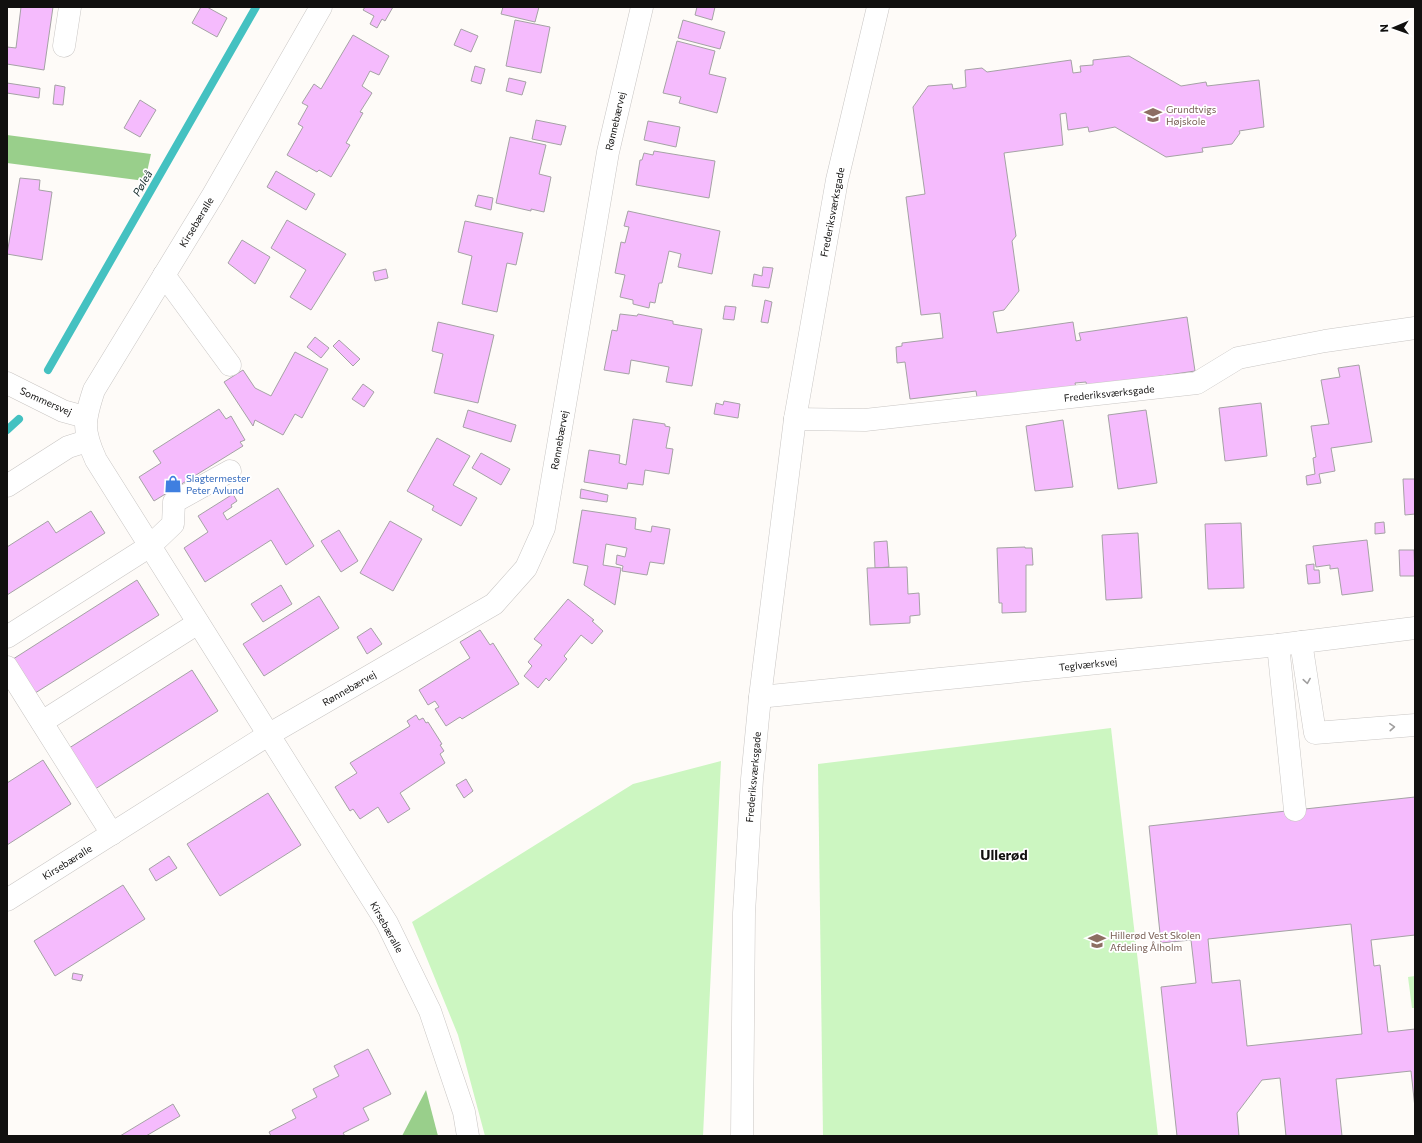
<svg xmlns="http://www.w3.org/2000/svg" width="1422" height="1143" viewBox="0 0 1422 1143" font-family="Commissioner,sans-serif">
	<rect width="100%" height="100%" fill="#fefbf8"/>
	<g fill="#ccf6c1">
		<polygon points="1111,728 1158,1136 823,1136 818,764"/>
		<polygon points="721,761 703,1136 485,1136 458,1035 412,922 633,784"/>
		<polygon points="1415,976 1415,1008 1412,1008 1408,977"/>
	</g>
	<g fill="#99cf8b">
		<polygon points="7,135 151,154 145,181 7,163"/>
		<polygon points="426,1090 438,1136 402,1136"/>
	</g>
	<g fill="none" stroke-linecap="round" stroke-linejoin="round">
		<g stroke="#44c1c1" stroke-width="8">
			<polyline points="48,370 256,7"/>
			<polyline points="7,430 19,419"/>
		</g>
	</g>
	<g fill="#f5bbfd" stroke="#a5a2a5" fill-rule="evenodd">
		<polygon points="21,7 53,7 44,70 7,64 7,47 16,48"/>
		<polygon points="201,7 207,7 227,18 217,37 192,23"/>
		<polygon points="365,7 393,7 385,21 382,19 377,28 370,24 374,16 363,10"/>
		<polygon points="503,7 539,7 535,22 501,14"/>
		<polygon points="697,7 715,7 712,20 695,15"/>
		<polygon points="515,20 550,27 541,73 506,66"/>
		<polygon points="683,20 725,32 720,49 678,38"/>
		<polygon points="461,29 478,36 471,52 454,45"/>
		<polygon points="353,35 389,56 379,75 370,71 362,86 372,93 360,112 363,113 346,143 350,145 331,177 319,170 317,172 287,155 303,127 298,124 308,106 302,103 314,84 321,89"/>
		<polygon points="677,41 715,51 709,74 726,78 717,113 679,103 681,97 663,93"/>
		<polygon points="1129,56 1181,86 1206,82 1207,86 1259,80 1264,127 1239,131 1240,133 1232,144 1202,148 1203,152 1166,157 1115,127 1089,132 1088,127 1068,130 1066,113 1060,114 1063,145 1004,153 1016,236 1012,241 1019,291 1004,310 993,312 997,333 1073,322 1076,341 1081,340 1079,333 1187,317 1195,371 1087,387 1086,382 1075,383 1076,388 978,403 976,391 910,399 905,362 897,363 896,347 902,346 902,343 943,338 940,313 921,315 906,197 925,194 913,107 928,86 952,84 953,89 966,87 965,70 982,68 987,72 1071,60 1073,73 1081,72 1080,66 1093,65 1093,60"/>
		<polygon points="475,66 485,69 481,84 471,81"/>
		<polygon points="509,78 526,82 522,95 506,91"/>
		<polygon points="7,83 40,88 39,98 7,93"/>
		<polygon points="55,85 65,87 63,105 53,104"/>
		<polygon points="140,100 156,110 140,137 124,128"/>
		<polygon points="536,120 566,126 561,145 532,139"/>
		<polygon points="648,121 680,127 676,147 644,140"/>
		<polygon points="510,137 546,145 539,174 551,177 544,212 531,209 531,211 496,203"/>
		<polygon points="654,151 715,161 709,198 636,185 640,160 642,160 644,153 653,155"/>
		<polygon points="276,171 315,194 306,210 267,187"/>
		<polygon points="20,178 40,180 39,190 52,192 42,260 7,254"/>
		<polygon points="478,195 493,198 491,210 475,206"/>
		<polygon points="628,211 720,231 712,274 678,267 681,254 669,251 662,283 659,283 655,303 650,302 649,308 633,304 633,300 620,297 625,275 615,273 621,242 625,243 629,227 624,226"/>
		<polygon points="287,220 346,254 311,310 290,297 306,270 271,248"/>
		<polygon points="465,221 523,233 516,265 507,263 497,312 462,304 472,256 458,252"/>
		<polygon points="242,240 270,257 255,284 228,263"/>
		<polygon points="763,267 773,268 769,288 752,286 754,274 762,276"/>
		<polygon points="386,269 388,278 375,281 373,272"/>
		<polygon points="765,300 772,302 768,323 761,322"/>
		<polygon points="725,306 736,307 734,320 723,319"/>
		<polygon points="620,314 637,316 638,314 673,321 673,324 702,329 692,386 666,382 669,367 631,360 629,374 604,370 612,330 617,331"/>
		<polygon points="438,322 494,335 478,403 434,393 443,354 432,351"/>
		<polygon points="315,337 329,348 321,358 307,347"/>
		<polygon points="339,340 360,359 353,366 333,346"/>
		<polygon points="295,352 328,369 302,418 295,414 283,435 255,420 253,426 224,382 243,370 255,388 271,396"/>
		<polygon points="1359,365 1372,442 1331,448 1335,471 1319,474 1321,483 1307,485 1306,476 1315,474 1313,458 1316,457 1311,426 1329,424 1321,380 1340,377 1338,368"/>
		<polygon points="363,384 374,392 364,407 352,399"/>
		<polygon points="724,401 740,404 738,418 714,414 716,403 723,405"/>
		<polygon points="1261,403 1267,456 1225,461 1219,408"/>
		<polygon points="219,409 226,419 231,416 245,440 240,442 243,446 154,501 139,477 161,463 153,451"/>
		<polygon points="468,410 516,425 511,442 463,427"/>
		<polygon points="1146,410 1157,483 1118,489 1108,415"/>
		<polygon points="633,419 665,424 665,426 670,427 666,448 673,449 669,474 645,470 643,485 628,483 627,489 584,482 589,450 620,455 619,463 626,465"/>
		<polygon points="1063,420 1073,487 1035,491 1026,426"/>
		<polygon points="437,438 470,456 453,485 477,498 461,526 432,510 434,506 407,491"/>
		<polygon points="481,453 510,469 501,485 472,468"/>
		<polygon points="1403,479 1415,479 1415,514 1405,515"/>
		<polygon points="278,488 314,546 286,565 271,540 205,582 184,548 208,532 198,516 233,494 237,501 231,505 232,507 223,513 227,520"/>
		<polygon points="581,489 608,495 607,502 580,498"/>
		<polygon points="582,510 636,518 635,529 651,532 652,526 670,529 664,564 650,562 647,575 622,571 623,566 616,564 617,555 625,557 627,548 606,544 603,565 621,568 615,605 584,585 588,566 573,563"/>
		<polygon points="91,511 105,533 7,595 7,547 48,521 56,533"/>
		<polygon points="390,521 422,539 393,591 360,573"/>
		<polygon points="1384,522 1385,533 1375,534 1375,523"/>
		<polygon points="1241,523 1244,588 1208,589 1205,524"/>
		<polygon points="339,530 358,561 341,572 321,541"/>
		<polygon points="1138,533 1142,598 1106,600 1102,535"/>
		<polygon points="1367,540 1373,591 1342,595 1338,568 1330,569 1330,565 1316,567 1313,546"/>
		<polygon points="887,541 889,567 875,568 874,542"/>
		<polygon points="1025,547 1025,548 1032,548 1033,565 1026,565 1026,612 1002,613 1002,603 999,603 997,548"/>
		<polygon points="1399,550 1414,550 1415,576 1400,576"/>
		<polygon points="1314,564 1314,570 1319,570 1320,583 1308,584 1306,565"/>
		<polygon points="907,567 908,594 919,593 920,615 910,616 910,623 870,625 867,568"/>
		<polygon points="137,580 159,615 32,695 10,661"/>
		<polygon points="281,585 292,604 263,622 251,604"/>
		<polygon points="319,596 339,628 264,676 243,644"/>
		<polygon points="568,599 594,620 592,621 603,631 592,644 581,635 564,656 567,659 549,681 546,678 538,688 524,676 532,666 528,662 542,645 534,639"/>
		<polygon points="371,628 382,644 367,654 357,637"/>
		<polygon points="480,630 490,645 493,643 519,684 462,719 460,717 446,726 435,709 439,707 435,701 428,705 419,690 470,658 460,642"/>
		<polygon points="192,670 218,711 92,791 66,750"/>
		<polygon points="416,715 419,720 423,718 426,723 428,722 442,744 440,745 444,751 440,754 445,763 400,793 410,809 388,823 378,807 360,819 353,809 350,811 335,787 357,773 350,763 410,726 407,721"/>
		<polygon points="43,760 71,804 7,845 7,783"/>
		<polygon points="466,779 473,791 464,798 456,785"/>
		<polygon points="268,793 301,845 220,896 187,844"/>
		<path d="M1415,797V935L1371,940L1374,966L1380,965L1388,1032L1415,1029V1108L1411,1071L1336,1079L1342,1136H1286L1280,1078L1262,1080L1237,1113L1239,1136H1177L1161,987L1196,983L1191,940L1161,943L1149,826ZM1351,924L1362,1034L1247,1046L1240,980L1212,983L1208,939Z"/>
		<polygon points="169,856 177,868 156,881 149,869"/>
		<polygon points="123,885 145,919 55,976 34,941"/>
		<polygon points="73,973 83,975 81,981 72,979"/>
		<polygon points="368,1049 391,1094 363,1108 369,1120 343,1133 345,1136 271,1136 269,1132 296,1118 292,1110 317,1097 313,1089 339,1076 334,1066"/>
		<polygon points="173,1104 180,1116 146,1136 120,1136"/>
	</g>
	<g fill="none" stroke-linecap="round" stroke-linejoin="round">
		<g stroke="#c9c6c4" stroke-width="23">
			<g id="minor">
				<path d="M321,7L213,195L94,390C84,420 82,430 96,460L387,923L430,1011L464,1112L468,1136"/>
				<polyline points="64,46 70,7"/>
				<polyline points="164,275 230,365"/>
				<polyline points="7,383 63,411 85,417"/>
				<polyline points="795,419 865,420 1197,383 1238,358 1325,341 1415,328"/>
				<polyline points="7,486 68,447 87,441"/>
				<polyline points="7,637 150,546 173,524 174,502 230,471"/>
				<polyline points="1301,642 1315,733 1415,725"/>
				<polyline points="1278,645 1295,810"/>
				<polyline points="7,667 112,834"/>
				<polyline points="760,697 1278,645 1415,628"/>
				<polyline points="42,722 198,623"/>
				<polyline points="7,900 268,735 494,604 526,568 544,528 608,152 642,7"/>
				<polyline points="742,1136 744,913 752,779 760,697 795,419 837,180 878,7"/>
			</g>
		</g>
		<use href="#minor" stroke="#fff" stroke-width="22"/>
	</g>
	<defs><path id="oneway-chevron" d="M-2-3.5L2.5 0L-2 3.5" fill="none" stroke-width="1.6" stroke-linecap="round" stroke-linejoin="round"/></defs>
	<g stroke="#a09f9f">
		<use href="#oneway-chevron" transform="translate(1307 681) rotate(81)"/>
		<use href="#oneway-chevron" transform="translate(1392 727) rotate(-4)"/>
	</g>
	<defs>
		<g id="school-bare" transform="scale(1.38)"><path d="M0-5L7-2L0 1L-7-2ZM-4 1L0 2.5L4 1V4Q0 6-4 4Z" fill="#8d6e63" stroke="#fff" stroke-width="2.5" paint-order="stroke"/></g>
		<g id="shop-bare" transform="scale(1.38)"><path d="M-5-2.5h2.3a2.7 3.5 0 0 1 5.4 0H5L5.5 6h-11ZM-1.5-2.5h3a1.5 2.3 0 0 0-3 0Z" fill="#3f7fe0" stroke="#fff" stroke-width="2.5" paint-order="stroke"/></g>
	</defs>
	<g fill-rule="evenodd">
		<use href="#school-bare" x="1153" y="115"/>
		<use href="#shop-bare" x="173" y="484"/>
		<use href="#school-bare" x="1097" y="941"/>
	</g>
	<g text-anchor="middle" dominant-baseline="central" stroke-width="3.5" stroke-linejoin="round" paint-order="stroke">
		<g font-size="10" fill="#785e54" stroke="#fff" text-anchor="start">
			<text x="1166" y="109">Grundtvigs<tspan x="1166" dy="12">Højskole</tspan></text>
			<text x="1110" y="935">Hillerød Vest Skolen<tspan x="1110" dy="12">Afdeling Ålholm</tspan></text>
		</g>
		<g font-size="10" fill="#11100f" stroke="#fff">
			<text transform="translate(615 121) rotate(-77)">Rønnebærvej</text>
			<text transform="translate(832 212) rotate(-79)">Frederiksværksgade</text>
			<text transform="translate(196 222) rotate(-59)">Kirsebæralle</text>
			<text transform="translate(1109 393) rotate(-6)">Frederiksværksgade</text>
			<text transform="translate(46 401) rotate(24)">Sommersvej</text>
			<text transform="translate(559 440) rotate(-80)">Rønnebærvej</text>
			<text transform="translate(1088 664) rotate(-6)">Teglværksvej</text>
			<text transform="translate(349 688) rotate(-30)">Rønnebærvej</text>
			<text transform="translate(753 777) rotate(-85)">Frederiksværksgade</text>
			<text transform="translate(67 862) rotate(-32)">Kirsebæralle</text>
			<text transform="translate(387 927) rotate(61)">Kirsebæralle</text>
		</g>
		<g font-size="10" fill="#366cbe" stroke="#fff" text-anchor="start">
			<text x="186" y="478">Slagtermester<tspan x="186" dy="12">Peter Avlund</tspan></text>
		</g>
		<g font-size="11" font-style="italic" fill="#192e2e" stroke="#fff">
			<text transform="translate(142 183) rotate(-60)">Pøleå</text>
		</g>
		<g font-size="14" font-weight="bold" fill="#11100f" stroke="#fff">
			<text x="1004" y="854">Ullerød</text>
		</g>
	</g>
	<rect width="1422" height="1143" fill="none" stroke="#11100f" stroke-width="16"/>
	<g transform="translate(1394 28) rotate(268)" stroke="#ffffff" stroke-width="3" paint-order="stroke">
	<path d="M0-3L7 15L0 10L-7 15Z" fill="#11100f"/>
	<text y="-6" font-size="11" font-weight="bold" text-anchor="middle" fill="#11100f">N</text>
	</g>
</svg>
